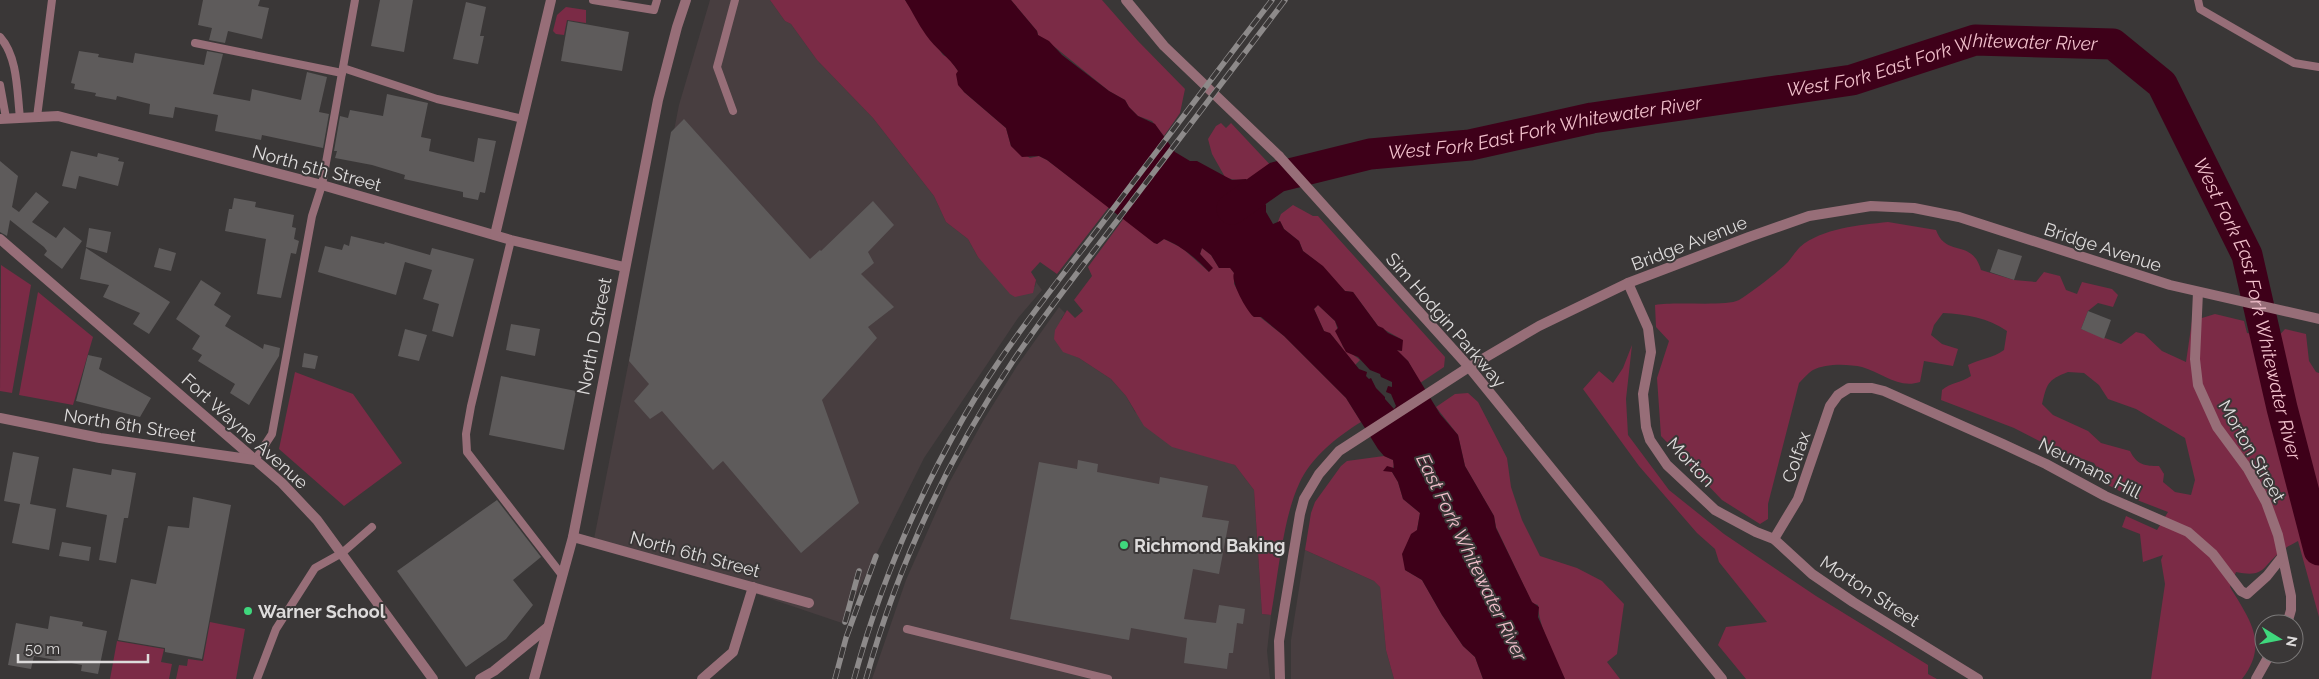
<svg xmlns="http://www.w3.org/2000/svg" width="2319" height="679" viewBox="0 0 2319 679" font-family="Raleway,sans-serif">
	<rect width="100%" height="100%" fill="#3a3737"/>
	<g fill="#483e40">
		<polygon points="710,0 770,0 785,21 791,24 817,60 873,118 934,196 946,222 968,239 978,257 1035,287 1036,282 1042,290 1018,318 924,458 842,623 594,539 679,105"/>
		<polygon points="1059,307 1065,313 1061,319 1063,351 1079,358 1111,379 1126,396 1135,412 1224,461 1235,465 1254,490 1262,614 1271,615 1267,651 1270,679 872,679 906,580 949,483 983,421 1017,366"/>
		<polygon points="1305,550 1374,581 1380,587 1386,650 1394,679 1291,679 1291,640"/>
	</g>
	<g fill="#7b2b46" fill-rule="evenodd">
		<polygon points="770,0 905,0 943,55 949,58 958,71 964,92 1006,128 1011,146 1030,158 1039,156 1047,160 1109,207 1057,274 1040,262 1031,272 1036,280 1033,293 1015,297 1010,294 978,257 968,239 946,222 934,196 873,118 817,60 791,24 785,21"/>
		<polygon points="1011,0 1102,0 1138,41 1185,89 1180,113 1164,136 1152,121 1138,116 1129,107 1125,100 1109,91 1056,48 1038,35 1037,31"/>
		<polygon points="566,7 586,10 586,23 567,20 564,35 556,34 553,31 557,15"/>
		<path d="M1221,123L1226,128L1231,123L1274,169C1262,179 1239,183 1225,177L1212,154L1208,139L1216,126Z"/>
		<polygon points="1293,205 1313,216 1318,216 1445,357 1444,367 1420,383 1408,361 1396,350 1401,351 1401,339 1378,326 1353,292 1345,291 1316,261 1303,251 1299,241 1284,229 1280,221 1277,224 1281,214"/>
		<path d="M1124,218L1157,244L1164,239L1182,248L1209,272V265L1200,254L1202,248L1211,255L1219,268L1230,267L1234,273V284L1247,307L1284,336L1346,398L1361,422C1337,437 1311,457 1299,484C1283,518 1278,577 1271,615L1262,614L1254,490L1235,465L1172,447L1144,426L1126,396L1111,379L1079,358L1063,352L1054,339L1055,330L1067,310L1075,318L1083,311L1074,300L1092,276L1088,267Z"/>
		<path d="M1888,222L1936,230C1946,258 1972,238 1981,270L2014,280L2036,282L2044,272L2060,276L2066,290L2077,294L2082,282L2112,289L2118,295L2113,307L2098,303L2088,311L2081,329L2121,344L2136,332L2144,334L2162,351L2186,362L2192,321L2215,314L2244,321L2247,333L2277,338L2285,329L2306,334L2309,361L2316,372L2319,373V617L2298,541C2293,544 2286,547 2281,551C2262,567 2265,578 2236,572L2230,587C2250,620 2269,644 2242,679H2151L2165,584L2161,560L2163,555L2143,562L2140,534L2122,527L2126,516L2157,530L2168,512L2137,500L2108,485L2094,463L2055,449L2014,428L1941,400L1942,390C1951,382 1961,383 1971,376L1968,365C1980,359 1993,358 2004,350L2007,331C1988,318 1966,314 1943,313L1934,325L1931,335L1942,344L1958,349L1953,366L1924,361L1920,382C1898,389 1883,373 1862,367C1849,364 1826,363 1813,370C1808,373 1803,379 1799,383L1768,504V519L1760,524L1722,500L1661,436L1657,378L1669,341L1656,327L1655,305C1676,301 1725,307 1739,300C1751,293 1778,272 1788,262C1792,257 1796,251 1800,247C1822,228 1860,225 1888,222ZM2068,372L2084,373L2099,385L2108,399L2136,409L2185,438L2195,480L2191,495L2175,492L2163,482L2164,474L2159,466C2145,466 2137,465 2130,451L2101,443L2088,431L2053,415L2042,404C2047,384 2047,380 2068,372Z"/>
		<polygon points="1,265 31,285 12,393 0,391"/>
		<polygon points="38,292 93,337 73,405 19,395"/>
		<polygon points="1318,305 1335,321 1343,347 1360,360 1355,365 1333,337 1324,331 1314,309"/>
		<polygon points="1632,345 1626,399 1628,435 1669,490 1724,534 1816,596 1928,665 1928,674 1937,679 1746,679 1718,645 1726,627 1767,622 1719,562 1715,549 1697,533 1639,466 1583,389 1599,371 1613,383 1623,368"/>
		<polygon points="295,372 353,394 402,463 344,506 279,449"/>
		<path d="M1468,393L1478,402L1507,458L1511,487L1522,520L1540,556L1577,568L1602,581L1624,604L1617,654L1607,662L1620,679H1565C1556,662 1538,624 1538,605L1532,603L1496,527L1494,516L1465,466L1458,435L1436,407L1455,394Z"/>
		<polygon points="1384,456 1393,460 1394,464 1392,472 1398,482 1403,499 1420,513 1417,530 1405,570 1422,580 1442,615 1463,646 1475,657 1483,679 1394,679 1386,650 1380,587 1374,581 1305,550 1311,513 1315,502 1341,466 1347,461"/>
		<polygon points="210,622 245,629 236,679 176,679 179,665 187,666 188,659 203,661"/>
		<polygon points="117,641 164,649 161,662 172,664 169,679 110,679"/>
	</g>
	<path fill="#3e0019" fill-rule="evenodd" d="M905,0H1011L1037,31L1038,35L1049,41L1062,55L1109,91L1125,100L1129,107L1138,116L1155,124L1175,152L1190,161H1197L1232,180L1246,179L1266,205V212L1273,224L1280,221L1284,229L1299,241L1303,251L1323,266L1345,291L1353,292L1378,326L1383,328L1388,333L1403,340L1402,351L1397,350L1408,361L1440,414L1458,435L1465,466L1494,516L1496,528L1532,602L1539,607L1538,617L1565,679H1483L1475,657L1463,646L1442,615L1422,580L1405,570L1402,554L1411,534L1417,530L1420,513L1403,499L1398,482L1392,472L1383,471L1387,466L1394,468L1393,460L1384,456L1378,449L1346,398L1284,336L1261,317H1254C1247,312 1230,281 1234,273L1230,268H1219L1211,255L1202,248L1200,254L1213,268L1209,272C1197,259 1180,245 1164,239L1157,244L1154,243L1047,160L1039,156L1022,157L1011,146L1006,128L964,92L958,85L956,74L958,71C949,57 935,48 926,35C918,24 912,11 905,0ZM1318,305L1335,321L1338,328L1335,331L1346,352L1358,357L1370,370L1380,374L1381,377L1392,382V387L1388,386L1386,392L1391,394L1396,406L1394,409L1385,399V397L1376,388L1371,378L1369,379L1366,376L1367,372L1359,369L1330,333L1324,331L1314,309Z"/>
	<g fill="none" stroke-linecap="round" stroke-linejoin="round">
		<path stroke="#3e0019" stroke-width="31" id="s1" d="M1232,209L1277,177L1370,154L1470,145L1592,118L1852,80L1975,40L2113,44L2162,84L2247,255L2282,408L2319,550"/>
	</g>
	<g fill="#5e5b5b">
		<polygon points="203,0 260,0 258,6 269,8 262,39 228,31 225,43 209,40 212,28 198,25"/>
		<polygon points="380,0 413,0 404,52 371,46"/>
		<polygon points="466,2 486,7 480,36 484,36 478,64 453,59"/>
		<polygon points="568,21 629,32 622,71 561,61"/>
		<polygon points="79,51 99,54 98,57 133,63 135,53 204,65 207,51 223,54 213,94 250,101 252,89 301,100 307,72 327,77 319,112 329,114 323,148 262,135 261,140 215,131 218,115 175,107 173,118 149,114 150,104 117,96 116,100 95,96 96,93 74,89 75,84 71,83"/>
		<polygon points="387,94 428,103 421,137 431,139 429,151 474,162 478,138 496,141 485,193 480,192 478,200 463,197 463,192 404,179 405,175 372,165 335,158 337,151 334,151 340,116 348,118 350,110 383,116"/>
		<polygon points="684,119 810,259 820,250 821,251 873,201 894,225 868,252 874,263 861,274 894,307 868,327 877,338 822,400 859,503 801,553 723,461 713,470 662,411 650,419 634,401 649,384 629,361 671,132"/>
		<polygon points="71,151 97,157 98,153 119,158 118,161 124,162 118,186 79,176 76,189 62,186"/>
		<polygon points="0,161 18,176 12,207 19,212 36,192 49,202 32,222 56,238 64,227 82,241 62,269 44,255 47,251 44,247 10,220 7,236 0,232"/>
		<polygon points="234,198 256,202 255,207 294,215 292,227 296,228 294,239 299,241 296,254 291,253 281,298 257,294 266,239 225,231 229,209 232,209"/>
		<polygon points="89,228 111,232 107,253 86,247"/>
		<polygon points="351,236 384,244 385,242 430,255 432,248 474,259 453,337 432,331 439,304 423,299 432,270 405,262 396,295 318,272 325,246 342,250 344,244 349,246"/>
		<polygon points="86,248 170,302 149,334 133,324 140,313 103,297 109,285 80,279"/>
		<polygon points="159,248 176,253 171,271 154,267"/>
		<polygon points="1998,249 2022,256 2014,280 1990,272"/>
		<polygon points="201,280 221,293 214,305 231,316 225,326 263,349 264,344 280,348 279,356 249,405 230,393 235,384 198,361 202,355 192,349 200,336 176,319"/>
		<polygon points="2088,311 2111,320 2104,339 2081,329"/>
		<polygon points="511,324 540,329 535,356 506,350"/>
		<polygon points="405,329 427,335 419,361 398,356"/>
		<polygon points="304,353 318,356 315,369 302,367"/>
		<polygon points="88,355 102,358 99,369 151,398 140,417 76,401"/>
		<polygon points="501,376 576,391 564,450 489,435"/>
		<polygon points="13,452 39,457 30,504 56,509 49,550 12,543 20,504 4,501"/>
		<polygon points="1078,460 1098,464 1097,472 1159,484 1160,477 1208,486 1202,517 1229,521 1219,574 1193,569 1184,619 1216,623 1219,605 1245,609 1243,624 1237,623 1233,653 1229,653 1227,669 1184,663 1187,638 1131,628 1129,640 1010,619 1039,462 1077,469"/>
		<polygon points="73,468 111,475 112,469 136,473 128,518 124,518 116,563 99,560 107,515 66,507"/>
		<polygon points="193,497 231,505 202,659 165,652 165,648 118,640 131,579 156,584 168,526 189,528"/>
		<polygon points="497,500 541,557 513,580 533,605 506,639 466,667 397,571"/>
		<polygon points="62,542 91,547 89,561 59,556"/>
		<polygon points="50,616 83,622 82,626 107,631 98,674 81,671 82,665 34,656 31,669 8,665 16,623 48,629"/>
	</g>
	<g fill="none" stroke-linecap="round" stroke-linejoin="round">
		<g stroke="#976e78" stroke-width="8">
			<polyline points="593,0 654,10 657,0"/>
			<polyline points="2198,0 2200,9 2294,63 2319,67"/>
			<path d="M0,37C18,57 17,92 20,118"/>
			<polyline points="195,43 342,73"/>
			<polyline points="343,68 437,99 523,119"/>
			<polyline points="0,85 6,118"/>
			<polyline points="733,111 717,67 735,0"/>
			<polyline points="37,117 52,0"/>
			<polyline points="511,240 471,406 466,434 467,452 562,575"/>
			<polyline points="255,460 272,434 312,216 322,185 355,0"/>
			<polyline points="907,629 1108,679"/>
			<polyline points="257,679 276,629 315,568 342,553 372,527"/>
		</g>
		<g stroke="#976e78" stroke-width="10">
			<polyline points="1126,0 1164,46 1279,156"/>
			<polyline points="0,119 58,116 322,185 511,240 624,267"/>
			<polyline points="495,235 551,0"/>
			<polyline points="0,239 282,483 317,520 433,679"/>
			<polyline points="1628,283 1648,328 1651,352 1643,394 1646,427 1650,440 1667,465 1715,510 1756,532 1774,539 1812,574 1853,602 1978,679"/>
			<polyline points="2198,292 2195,359 2198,385 2217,427 2248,469 2266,502 2278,535 2291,596 2291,610 2287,624"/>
			<polyline points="0,418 100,438 255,460"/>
			<polyline points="573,537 809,603"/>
			<polyline points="1774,539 1798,499 1830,406 1838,395 1849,388 1872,388 1884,391 2003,444 2046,464 2105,496 2188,532 2213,554 2241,591 2247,594 2267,576 2282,557"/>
			<polyline points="480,679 494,671 548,627"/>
			<polyline points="702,679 733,652 753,587"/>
			<polyline points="1280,679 1279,641 1300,514 1304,499 1319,474 1339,451 1469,367 1539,326 1628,283 1749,237 1809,216 1871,206 1914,208 1959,217 2170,285 2319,319"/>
			<polyline points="2256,679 2270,654"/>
		</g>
		<g stroke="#976e78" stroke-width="10">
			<polyline points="1279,156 1469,367 1722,679"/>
			<polyline points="534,679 573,537 658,100 677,27 686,0"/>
		</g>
		<g stroke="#8d8a8a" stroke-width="5.5">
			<g id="rail">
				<polyline points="845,622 859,571"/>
				<polyline points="835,679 846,638 876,556"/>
				<path d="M854,679C879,587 917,498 965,415C1001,353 1047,295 1091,238C1151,159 1211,79 1272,0"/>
				<path d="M866,679C897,567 948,458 1013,361C1048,309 1088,259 1126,209C1179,139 1232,70 1285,0"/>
			</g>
		</g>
		<use href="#rail" stroke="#3a3737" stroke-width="4" stroke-dasharray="11" stroke-linecap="butt"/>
	</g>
	<g fill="#3fd77d" stroke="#3a3737" stroke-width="2">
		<circle cx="1124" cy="545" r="5"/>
		<circle cx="248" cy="611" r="5"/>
	</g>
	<g text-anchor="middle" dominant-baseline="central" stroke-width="4" stroke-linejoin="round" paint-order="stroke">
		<g font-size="18" fill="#dddbdb" stroke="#3a3737">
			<text transform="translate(317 168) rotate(15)">North 5th Street</text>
			<text transform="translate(1689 243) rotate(-21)">Bridge Avenue</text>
			<text transform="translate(2103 247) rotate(18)">Bridge Avenue</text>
			<text transform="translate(1446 320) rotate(49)">Sim Hodgin Parkway</text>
			<text transform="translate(594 336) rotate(-79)">North D Street</text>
			<text transform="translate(130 425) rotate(9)">North 6th Street</text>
			<text transform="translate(245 431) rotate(42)">Fort Wayne Avenue</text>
			<text transform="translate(2252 451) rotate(60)">Morton Street</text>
			<text transform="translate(1796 457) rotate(-71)">Colfax</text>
			<text transform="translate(1691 462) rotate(47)">Morton</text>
			<text transform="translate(2090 468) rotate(27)">Neumans Hill</text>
			<text transform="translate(695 554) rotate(15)">North 6th Street</text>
			<text transform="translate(1870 591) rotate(33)">Morton Street</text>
		</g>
		<g font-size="18" font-weight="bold" fill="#dddbdb" stroke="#3a3737" text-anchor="start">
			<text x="1134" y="545">Richmond Baking</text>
			<text x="258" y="611">Warner School</text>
		</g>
		<g font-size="19" font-style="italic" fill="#f1bfcb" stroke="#3a3737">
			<text stroke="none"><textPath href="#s1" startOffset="732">West Fork East Fork Whitewater River</textPath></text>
			<text stroke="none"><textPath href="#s1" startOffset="328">West Fork East Fork Whitewater River</textPath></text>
			<text stroke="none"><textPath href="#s1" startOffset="1212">West Fork East Fork Whitewater River</textPath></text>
			<text transform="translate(1472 557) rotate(64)">East Fork Whitewater River</text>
		</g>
	</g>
	<g transform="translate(2279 639) rotate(100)"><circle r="24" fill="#3a3737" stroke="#7b7979"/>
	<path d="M0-4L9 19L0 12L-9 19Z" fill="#3fd77d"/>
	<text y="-8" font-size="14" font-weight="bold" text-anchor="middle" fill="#dddbdb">N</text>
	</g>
	<path d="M18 654v8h130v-8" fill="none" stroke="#dddbdb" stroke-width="2.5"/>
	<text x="25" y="654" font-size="15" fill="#dddbdb" stroke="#3a3737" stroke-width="4" paint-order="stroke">50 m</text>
</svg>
